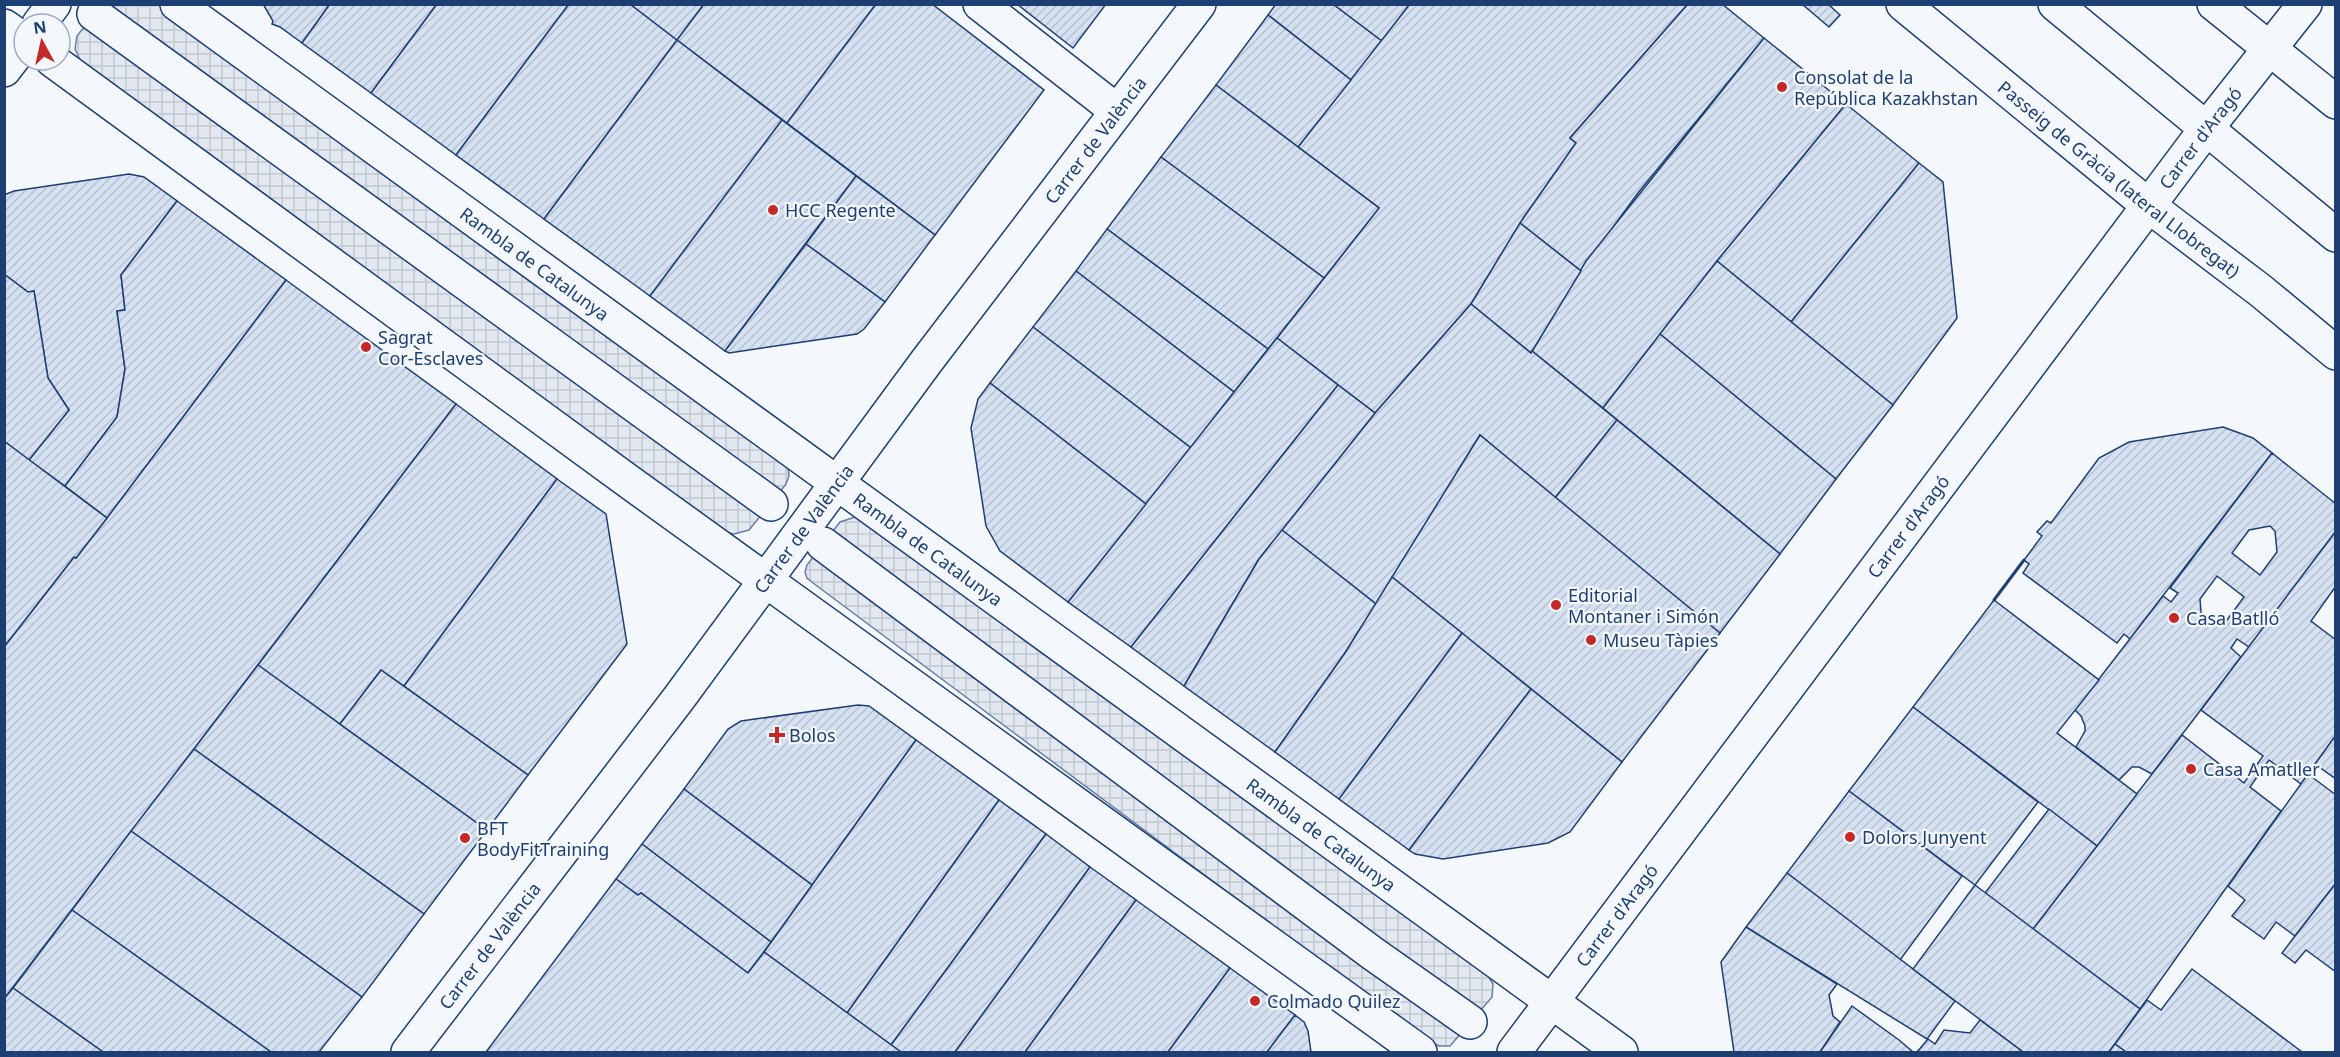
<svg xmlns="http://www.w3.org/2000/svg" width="2340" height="1057" viewBox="0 0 2340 1057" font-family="'Noto Sans',sans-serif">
	<defs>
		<pattern id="plaza-grid" width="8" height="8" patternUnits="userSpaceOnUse" patternTransform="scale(1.5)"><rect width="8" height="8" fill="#e3e8f0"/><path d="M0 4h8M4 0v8" fill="none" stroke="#c2c8d1"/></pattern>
		<pattern id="building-hatch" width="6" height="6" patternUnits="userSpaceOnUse" patternTransform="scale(1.5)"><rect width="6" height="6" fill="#d5e0f0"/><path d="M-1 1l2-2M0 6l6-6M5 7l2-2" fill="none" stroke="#b6c1d1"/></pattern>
	</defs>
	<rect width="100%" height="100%" fill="#f4f7fb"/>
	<g fill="url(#plaza-grid)" stroke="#687fa3" stroke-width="1.5">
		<polygon points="101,5 160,5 788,466 789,476 786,484 749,530 734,534 721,531 636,471 80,60 75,49 77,36"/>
		<polygon points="855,517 1487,974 1493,984 1492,997 1450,1046 1439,1046 1423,1038 813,583 807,578 805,572 807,565 840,522"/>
	</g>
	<g fill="url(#building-hatch)" stroke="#1d3f73" stroke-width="1.5" fill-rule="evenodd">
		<polygon points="263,4 330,4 302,43 280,27 272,24 273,21"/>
		<polygon points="330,4 437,4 371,93 302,43"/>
		<polygon points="437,4 569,4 456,155 371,93"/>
		<polygon points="569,4 630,4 677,40 544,219 456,155"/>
		<polygon points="630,4 704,4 677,40"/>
		<polygon points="704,4 876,4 787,123 677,40"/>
		<polygon points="876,4 932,4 1044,90 935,235 787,123"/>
		<polygon points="1017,4 1106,4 1073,48"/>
		<polygon points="1276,4 1333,4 1382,41 1351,80 1268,15"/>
		<polygon points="1333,4 1410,4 1382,41"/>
		<polygon points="1410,4 1688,4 1570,138 1576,143 1524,217 1471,304 1375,413 1277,338 1379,208 1298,147"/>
		<polygon points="1688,4 1722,4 1764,38 1638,193 1581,271 1520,223 1576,143 1570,138"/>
		<polygon points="1802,4 1828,4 1840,15 1829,27"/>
		<polygon points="1268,15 1351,80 1298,147 1216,85"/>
		<polygon points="1764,38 1846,104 1717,261 1603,408 1532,351 1586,261"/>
		<polygon points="677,40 782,120 650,296 544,219"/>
		<polygon points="1216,85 1379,208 1324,278 1161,157"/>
		<polygon points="1846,104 1919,163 1791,322 1717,261"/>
		<polygon points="782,120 856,176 725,351 650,296"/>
		<polygon points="1161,157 1324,278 1268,349 1107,229"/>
		<polygon points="1919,163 1943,182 1957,318 1893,405 1791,322"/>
		<polygon points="129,174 144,177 177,201 121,275 125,310 117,311 125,369 117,417 65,486 29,460 69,410 48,378 34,291 28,292 4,274 4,195 14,191"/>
		<polygon points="856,176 935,235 885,302 806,244"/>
		<polygon points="177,201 286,280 107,518 65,486 117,417 125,369 117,311 125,310 121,275"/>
		<polygon points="1520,223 1581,271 1531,353 1471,304"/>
		<polygon points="1107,229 1268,349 1234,392 1076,271"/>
		<polygon points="806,244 885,302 864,329 857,334 729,353 725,351"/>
		<polygon points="1717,261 1893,405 1836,479 1660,334"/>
		<polygon points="1076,271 1234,392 1191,448 1033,327"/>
		<polygon points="4,274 28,292 34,291 48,378 69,410 29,460 4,441"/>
		<polygon points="286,280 456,404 4,999 4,647 74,557 76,558 107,518"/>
		<polygon points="1471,304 1531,353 1532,351 1617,420 1555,498 1480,435 1376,604 1282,530 1375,413"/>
		<polygon points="1033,327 1191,448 1146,504 990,383"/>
		<polygon points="1660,334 1836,479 1780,554 1603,408"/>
		<polygon points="1277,338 1338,385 1131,647 1068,602"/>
		<polygon points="990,383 1146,504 1068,602 1000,551 986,526 971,428 978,399"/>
		<polygon points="1338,385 1375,413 1259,559 1184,686 1131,647"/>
		<polygon points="456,404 557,479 404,686 381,670 340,724 258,665"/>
		<polygon points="1617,420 1780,554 1720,633 1555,498"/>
		<polygon points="2223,427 2253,438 2272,453 2130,639 2124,634 2117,643 2023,573 2029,564 2024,560 2042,536 2037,532 2047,521 2051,523 2099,458 2129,442"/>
		<polygon points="1480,435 1720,633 1622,762 1392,577"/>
		<polygon points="4,441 107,518 76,558 74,557 4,647"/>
		<path d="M2272,453L2336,504V531L2249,647L2237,639L2231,648L2241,657L2152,774L2139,767H2132L2119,780L2076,747L2085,731V726L2081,716L2075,710L2163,596L2171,602L2178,593L2170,588ZM2270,526L2275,531L2277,552L2260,575L2232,553L2249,530ZM2217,576L2244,597L2227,620L2202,625L2200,599Z"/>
		<polygon points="557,479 606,514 627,644 528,775 404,686"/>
		<polygon points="1282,530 1376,604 1345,653 1275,752 1184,686 1259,559"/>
		<polygon points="2336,531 2336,586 2311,621 2336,640 2336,735 2301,784 2269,760 2250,787 2281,811 2140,1009 2033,929 2182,735 2244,783 2263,756 2201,710"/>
		<polygon points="1392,577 1462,633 1339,799 1275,752 1345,653"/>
		<polygon points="1994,600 2099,680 2057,733 2137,794 2097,846 1913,707"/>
		<polygon points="1462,633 1531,689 1409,850 1339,799"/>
		<polygon points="258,665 487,830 424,914 194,749"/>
		<polygon points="381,670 528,775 487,830 340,724"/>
		<polygon points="1531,689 1622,762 1570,832 1548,843 1443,859 1415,854 1409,850"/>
		<polygon points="858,705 869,706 916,740 812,885 684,789 728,729 741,721"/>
		<polygon points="1913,707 2038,802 1975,885 1849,791"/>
		<polygon points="2336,735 2336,779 2315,764"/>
		<polygon points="916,740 999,800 847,1013 764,952"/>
		<polygon points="194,749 424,914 362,997 131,831"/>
		<polygon points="2308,774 2336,795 2336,883 2295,936 2276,922 2264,939 2232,916 2245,900 2228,886"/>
		<polygon points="684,789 812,885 771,942 642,844"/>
		<polygon points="1849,791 1962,876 1900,960 1787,873"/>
		<polygon points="999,800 1046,834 891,1045 847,1013"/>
		<polygon points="2049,809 2097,846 2033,929 1985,893"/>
		<polygon points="131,831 362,997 319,1052 271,1052 72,910"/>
		<polygon points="1046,834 1090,867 955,1052 901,1052 891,1045"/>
		<polygon points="642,844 771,942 748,973 641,893 638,895 616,879"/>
		<polygon points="1090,867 1136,900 1025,1052 955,1052"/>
		<polygon points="1787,873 1955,1001 1927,1039 1746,927"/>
		<polygon points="616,879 638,895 641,893 748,973 764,952 901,1052 486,1052"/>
		<polygon points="2336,883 2336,972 2306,950 2295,963 2282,953"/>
		<polygon points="1975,885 2140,1009 2109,1052 2023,1052 1913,969"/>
		<polygon points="1136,900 1230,968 1168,1052 1025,1052"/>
		<polygon points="72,910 271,1052 103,1052 13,988"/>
		<polygon points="1746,927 1837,984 1829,995 1833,1016 1840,1022 1820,1052 1734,1052 1721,962"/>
		<polygon points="1230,968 1295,1015 1267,1052 1168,1052"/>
		<polygon points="2192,969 2302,1052 2126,1052 2115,1044 2147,1000 2161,1010"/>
		<polygon points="13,988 103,1052 4,1052 4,999"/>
		<polygon points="1852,1006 1899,1040 1913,1052 1820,1052"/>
		<polygon points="1295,1015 1304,1022 1308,1031 1311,1052 1267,1052"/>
		<polygon points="1980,1020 2023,1052 1917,1052 1928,1039 1935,1044 1944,1030 1970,1033"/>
		<polygon points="2115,1044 2126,1052 2109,1052"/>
	</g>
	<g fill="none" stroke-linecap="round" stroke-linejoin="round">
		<g stroke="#1d3f73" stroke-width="36">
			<g id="street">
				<path id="s1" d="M177,4L1621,1052"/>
				<polyline points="980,4 1117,111"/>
				<path id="s2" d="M1903,4L2149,206L2261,291L2336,353"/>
				<polyline points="2214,4 2336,102"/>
				<polyline points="94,14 771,504"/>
				<polyline points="4,26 24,40"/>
				<polyline points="52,60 628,481 1420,1052"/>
				<polyline points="823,544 1372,953 1470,1022"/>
			</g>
		</g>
		<g stroke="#1d3f73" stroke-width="36">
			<g id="secondary">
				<polyline points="2055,4 2336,235"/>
				<polyline points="39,24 54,4"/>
				<polyline points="4,70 24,44"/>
				<path id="s3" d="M408,1052L679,698L926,362L1199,4"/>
			</g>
		</g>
		<g stroke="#1d3f73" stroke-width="36">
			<g id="primary">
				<path id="s4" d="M1514,1052L2206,129L2305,4"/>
			</g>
		</g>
		<use href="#street" stroke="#f4f7fb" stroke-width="33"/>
		<use href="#secondary" stroke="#f4f7fb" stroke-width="33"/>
		<use href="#primary" stroke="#f4f7fb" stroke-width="33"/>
		<polyline stroke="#1d3f73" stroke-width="3" points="1994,600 2024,560"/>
	</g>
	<g fill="#c62828" stroke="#f4f7fb" stroke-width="2">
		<circle cx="1782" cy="87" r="6"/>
		<circle cx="773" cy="210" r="6"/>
		<circle cx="366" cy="347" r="6"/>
		<circle cx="1556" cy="605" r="6"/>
		<circle cx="2174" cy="618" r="6"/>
		<circle cx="1591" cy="640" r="6"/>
		<path d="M774 726h6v6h6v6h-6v6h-6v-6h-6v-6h6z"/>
		<circle cx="2191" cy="769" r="6"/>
		<circle cx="1850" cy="837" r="6"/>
		<circle cx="465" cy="838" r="6"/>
		<circle cx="1255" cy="1001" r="6"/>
	</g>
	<g text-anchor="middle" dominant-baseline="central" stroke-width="4.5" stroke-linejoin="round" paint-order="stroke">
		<g font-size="18" fill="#1d3f73" stroke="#f4f7fb" text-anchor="start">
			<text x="1794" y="77">Consolat de la<tspan x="1794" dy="21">República Kazakhstan</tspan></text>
			<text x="785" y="210">HCC Regente</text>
			<text x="378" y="337">Sagrat<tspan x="378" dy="21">Cor-Esclaves</tspan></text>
			<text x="1568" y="595">Editorial<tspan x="1568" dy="21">Montaner i Simón</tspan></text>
			<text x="2186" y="618">Casa Batlló</text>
			<text x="1603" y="640">Museu Tàpies</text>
			<text x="789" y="735">Bolos</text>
			<text x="2203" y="769">Casa Amatller</text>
			<text x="477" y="828">BFT<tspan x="477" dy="21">BodyFitTraining</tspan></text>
			<text x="1862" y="837">Dolors Junyent</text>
			<text x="1267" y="1001">Colmado Quilez</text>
		</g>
		<g font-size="18" fill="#1d3f73" stroke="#f4f7fb">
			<text stroke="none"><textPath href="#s4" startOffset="1143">Carrer d'Aragó</textPath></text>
			<text stroke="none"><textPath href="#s3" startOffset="1142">Carrer de València</textPath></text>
			<text stroke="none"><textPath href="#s2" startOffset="278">Passeig de Gràcia (lateral Llobregat)</textPath></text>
			<text stroke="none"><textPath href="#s1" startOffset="442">Rambla de Catalunya</textPath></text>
			<text stroke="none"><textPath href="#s4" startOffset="657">Carrer d'Aragó</textPath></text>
			<text stroke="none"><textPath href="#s3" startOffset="656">Carrer de València</textPath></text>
			<text stroke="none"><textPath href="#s1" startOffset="928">Rambla de Catalunya</textPath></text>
			<text stroke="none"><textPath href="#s1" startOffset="1414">Rambla de Catalunya</textPath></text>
			<text stroke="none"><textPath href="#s4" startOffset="171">Carrer d'Aragó</textPath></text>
			<text stroke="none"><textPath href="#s3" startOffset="134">Carrer de València</textPath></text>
		</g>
	</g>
	<rect width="2340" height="1057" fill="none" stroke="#1d3f73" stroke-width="12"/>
	<g transform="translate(42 42) rotate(352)"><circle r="28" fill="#f4f7fb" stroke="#9eadc5" stroke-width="1.5"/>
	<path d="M0-4.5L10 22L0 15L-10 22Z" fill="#c62828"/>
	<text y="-9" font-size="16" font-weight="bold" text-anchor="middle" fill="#1d3f73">N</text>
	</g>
</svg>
